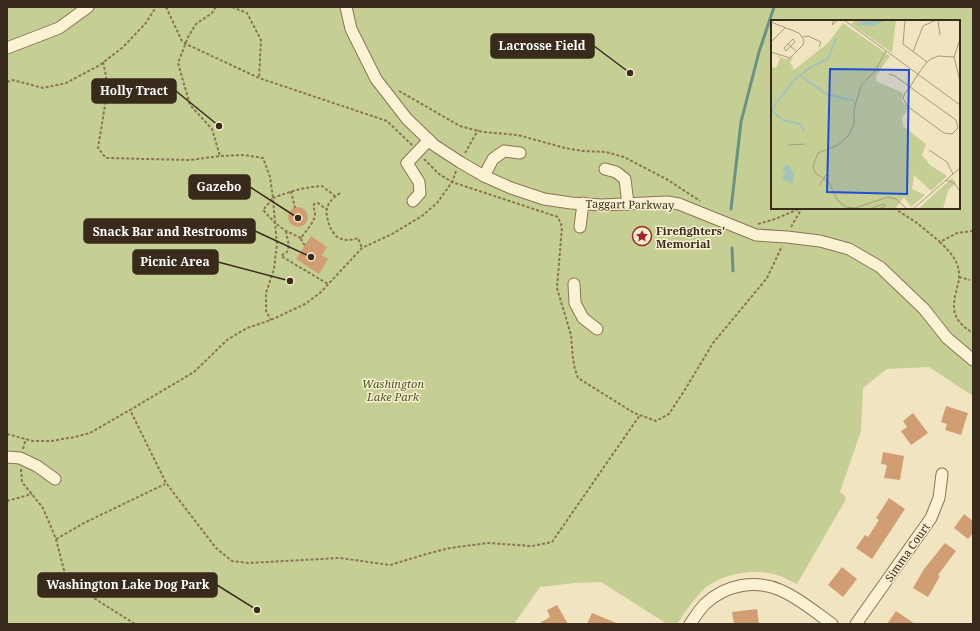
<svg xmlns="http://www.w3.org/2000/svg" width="980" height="631" viewBox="0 0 980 631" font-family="'Noto Serif',serif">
	<rect width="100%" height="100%" fill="#f1e4c0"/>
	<path fill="#c6cf93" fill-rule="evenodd" d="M7,7H973V396L929,367L887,369L863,388L861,431L840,492L844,495L846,499L797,584C790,581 784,577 777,575C754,568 721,573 703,590C693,600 685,612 677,624H667L601,582L575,583L540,587L514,624H7ZM772,21H959V208H772Z"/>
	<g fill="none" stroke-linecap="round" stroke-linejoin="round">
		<g stroke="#699189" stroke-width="3">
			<polyline points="731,209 741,122 759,52 774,7"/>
			<polyline points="732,248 733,271"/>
		</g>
	</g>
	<g fill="#d19e73">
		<circle cx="298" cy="217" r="10"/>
		<polygon points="311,236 327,247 322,255 328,259 319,274 296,259"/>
		<polygon points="946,406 968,413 961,435 945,430 947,424 941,422"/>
		<polygon points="913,413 928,433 911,445 901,431 907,427 903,421"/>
		<polygon points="883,452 904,456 900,480 884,478 887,465 881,464"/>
		<polygon points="889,498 905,509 872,559 856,548 865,535 868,537 879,520 876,518"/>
		<polygon points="964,514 973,521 973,533 968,539 954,528"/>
		<polygon points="945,543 956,551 938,575 940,576 928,597 913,588 924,569"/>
		<polygon points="842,567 857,579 843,597 828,585"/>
		<polygon points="557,605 568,624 538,624 550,617 547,610"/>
		<polygon points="757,609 759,624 734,624 732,612"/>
		<polygon points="896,611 915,624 887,624"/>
		<polygon points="592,613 619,624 587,624"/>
	</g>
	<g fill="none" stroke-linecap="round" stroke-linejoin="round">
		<g stroke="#8b7456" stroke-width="13">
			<g id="minor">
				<polyline points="346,7 351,29 376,79 407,119 434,145 460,162 484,176 511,188 544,199 571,203 602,205 667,202 679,204 756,235 787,237 820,241 849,249 880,267 924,309 947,338 973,360"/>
				<polyline points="7,48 59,28 88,7"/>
				<polyline points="605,169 616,172 625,179 628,204"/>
				<polyline points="484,176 493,159 504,151 520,153"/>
				<polyline points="413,201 420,193 419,182 407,163 429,140"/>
				<polyline points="580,227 583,203"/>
				<polyline points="574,284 575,303 583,318 597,329"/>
				<polyline points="7,457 20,458 37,466 55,479"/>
				<path d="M690,624C695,617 699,610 705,604C725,585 755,579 780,590C799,598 815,612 832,624"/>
				<polyline points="856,624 931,518 939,498 942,474"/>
			</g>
		</g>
		<g stroke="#8b7456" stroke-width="2" stroke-dasharray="3 2" stroke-linecap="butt">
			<polyline points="166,7 182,41 186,44 259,78 387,121 412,145"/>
			<polyline points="216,7 212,13 196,24 188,37 178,63 190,105 212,129 220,156"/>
			<polyline points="232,7 247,13 261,40 259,78"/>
			<polyline points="103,62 106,76 106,99 98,148 106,158 190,160 220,156 244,155 263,158 270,177 273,198 263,210 275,223 277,244 274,269 266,293 266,311 271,320"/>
			<polyline points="7,82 13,80 43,88 66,83 100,65 123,47 146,23 156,7"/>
			<polyline points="399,91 460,126 483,132 518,135 565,148 582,151 606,152 624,157 668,180 700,201"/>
			<polyline points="465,153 478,130"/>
			<polyline points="424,159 439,174 452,182 558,217 562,227 557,288 571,335 573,359 575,369 578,378 634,413 656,421 669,414 686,388 713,343 767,278 782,246"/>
			<polyline points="456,171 452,182 437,203 422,216 392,234 362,248 320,293 305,304 271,320 247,328 227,340 194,372 130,410 166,483 216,548 232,561 248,563 340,558 390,565 430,553 450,548 488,543 532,546 552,542 640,415"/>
			<polyline points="291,191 295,208"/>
			<path d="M340,193C324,204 324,212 331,229C333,232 336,237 339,238C346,241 352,240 358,238L362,248"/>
			<polyline points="894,208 917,223 940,242"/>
			<polyline points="758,224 775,219 801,208"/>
			<polyline points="791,227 802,208"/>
			<polyline points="286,231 289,246 287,252 281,256 328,284"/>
			<path d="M973,231L957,233L940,242C950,252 960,262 959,277C959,282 957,287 956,292C951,312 955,322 973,333"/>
			<path d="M301,238L286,231L275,223L273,198C289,192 304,187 322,186L335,196"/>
			<path d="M305,245L302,242L301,238C305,232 315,222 315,214C315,210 313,209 314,204L318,203L326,209"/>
			<polyline points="959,277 970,280"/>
			<polyline points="7,434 33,441 51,441 75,437 90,433 130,410"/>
			<polyline points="23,449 26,439"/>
			<polyline points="21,469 22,482 43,508 56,539 66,578 89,595 135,624"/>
			<polyline points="7,501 32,494"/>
			<polyline points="56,539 86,522 165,484"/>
		</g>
		<use href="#minor" stroke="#fbf1d3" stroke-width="11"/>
	</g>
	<defs>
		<g id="sight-ring" transform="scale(1)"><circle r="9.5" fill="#f8eed0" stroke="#9e2623" stroke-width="1.5"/><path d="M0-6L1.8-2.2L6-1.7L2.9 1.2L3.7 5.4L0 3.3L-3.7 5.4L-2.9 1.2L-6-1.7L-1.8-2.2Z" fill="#9e2623"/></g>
	</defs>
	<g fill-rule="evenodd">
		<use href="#sight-ring" x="642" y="236"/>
	</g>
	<g text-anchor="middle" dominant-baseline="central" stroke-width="3" stroke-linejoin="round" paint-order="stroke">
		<g font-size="11" fill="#392b1c" stroke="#f8eed0">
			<text transform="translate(630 204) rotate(1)">Taggart Parkway</text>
			<text transform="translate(907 552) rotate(-55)">Simma Court</text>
		</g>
		<g font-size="11" font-weight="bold" fill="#392b1c" stroke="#f8eed0" text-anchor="start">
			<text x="656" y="230">Firefighters'<tspan x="656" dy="13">Memorial</tspan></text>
		</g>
		<g font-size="11" font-style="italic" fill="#475721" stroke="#f8eed0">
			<text x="393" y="383">Washington<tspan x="393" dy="13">Lake Park</tspan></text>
		</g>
	</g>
	<g transform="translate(771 20)">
		<rect width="189" height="189" fill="#f1e4c0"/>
		<path d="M84,0H125L121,33L80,4ZM72,3L119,36L105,56V61L132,73L131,81L137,89L131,98L132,106L155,124L151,135L159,145L176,156L160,171L143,155L141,169L154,175L140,187L133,177L124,189H0V46L5,48L9,39L5,35L14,39L23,37L19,42L23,50L57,23ZM181,158L185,163L177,170L172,189H147Z" fill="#c6cf93"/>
		<path d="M91,0H117L101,6L85,5ZM14,145H17L23,153L22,163L11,160L14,152L11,148Z" fill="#a3c2ba"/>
		<path fill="none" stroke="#a3c2ba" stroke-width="2" d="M30,56L55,74L84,81M0,90L24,59L40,47L57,39L65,18M0,90L12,100L29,104L33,111"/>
		<path fill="none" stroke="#a79a7e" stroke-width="1" d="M63,0L61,5L67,0M73,0L189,85M134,0L132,24L156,42M167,0L169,15M0,2L28,13L33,20L32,25L19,38L0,32M32,17L37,16L50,22L48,27M22,19L24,22L15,31L13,28ZM189,19L183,37L189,61M0,22L14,8M17,24L26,32M115,31L104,51L90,66L83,89V104L78,115L67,125L47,133L42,146L44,153L57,161L67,181L75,187L84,188L117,177L125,179L136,189M142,32L152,6L165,0M118,54L124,56L139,67L185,100L187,108L181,114L173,113L136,86L132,78L134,73L139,67L147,54L156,42L160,39L167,36L183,37M17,125L34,124M158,130L176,142L182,154M175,160L183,163L189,171M48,166L55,155H57M98,189L113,184L114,186L108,189M142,189L189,148"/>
		<path fill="#1d4ed8" fill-opacity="0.15" stroke="#1d4ed8" stroke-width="2" d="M59,49L138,50L136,174L56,172Z"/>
		<rect width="189" height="189" fill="none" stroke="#392b1c" stroke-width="2"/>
	</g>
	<path fill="none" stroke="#392b1c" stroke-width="1.5" d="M630 73L594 46M219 126L176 91M298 218L250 187M311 257L255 231M290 281L218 262M257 610L217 585"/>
	<g fill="#392b1c" stroke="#f8eed0" stroke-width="1.5">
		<circle cx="630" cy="73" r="4"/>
		<circle cx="219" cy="126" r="4"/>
		<circle cx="298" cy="218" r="4"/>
		<circle cx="311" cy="257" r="4"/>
		<circle cx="290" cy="281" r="4"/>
		<circle cx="257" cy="610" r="4"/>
	</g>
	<g fill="#392b1c" stroke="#392b1c" stroke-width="1.5">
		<rect x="491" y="34" width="103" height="24" rx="4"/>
		<rect x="92" y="79" width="84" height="24" rx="4"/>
		<rect x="189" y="175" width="61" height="24" rx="4"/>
		<rect x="84" y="219" width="171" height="24" rx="4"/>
		<rect x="133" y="250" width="85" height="24" rx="4"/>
		<rect x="38" y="573" width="179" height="24" rx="4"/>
	</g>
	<g font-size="12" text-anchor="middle" font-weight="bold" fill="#fff">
		<text x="542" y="50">Lacrosse Field</text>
		<text x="134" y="95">Holly Tract</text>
		<text x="219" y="191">Gazebo</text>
		<text x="170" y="236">Snack Bar and Restrooms</text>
		<text x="175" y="266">Picnic Area</text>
		<text x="128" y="589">Washington Lake Dog Park</text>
	</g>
	<rect width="980" height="631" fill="none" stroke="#392b1c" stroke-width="16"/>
</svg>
